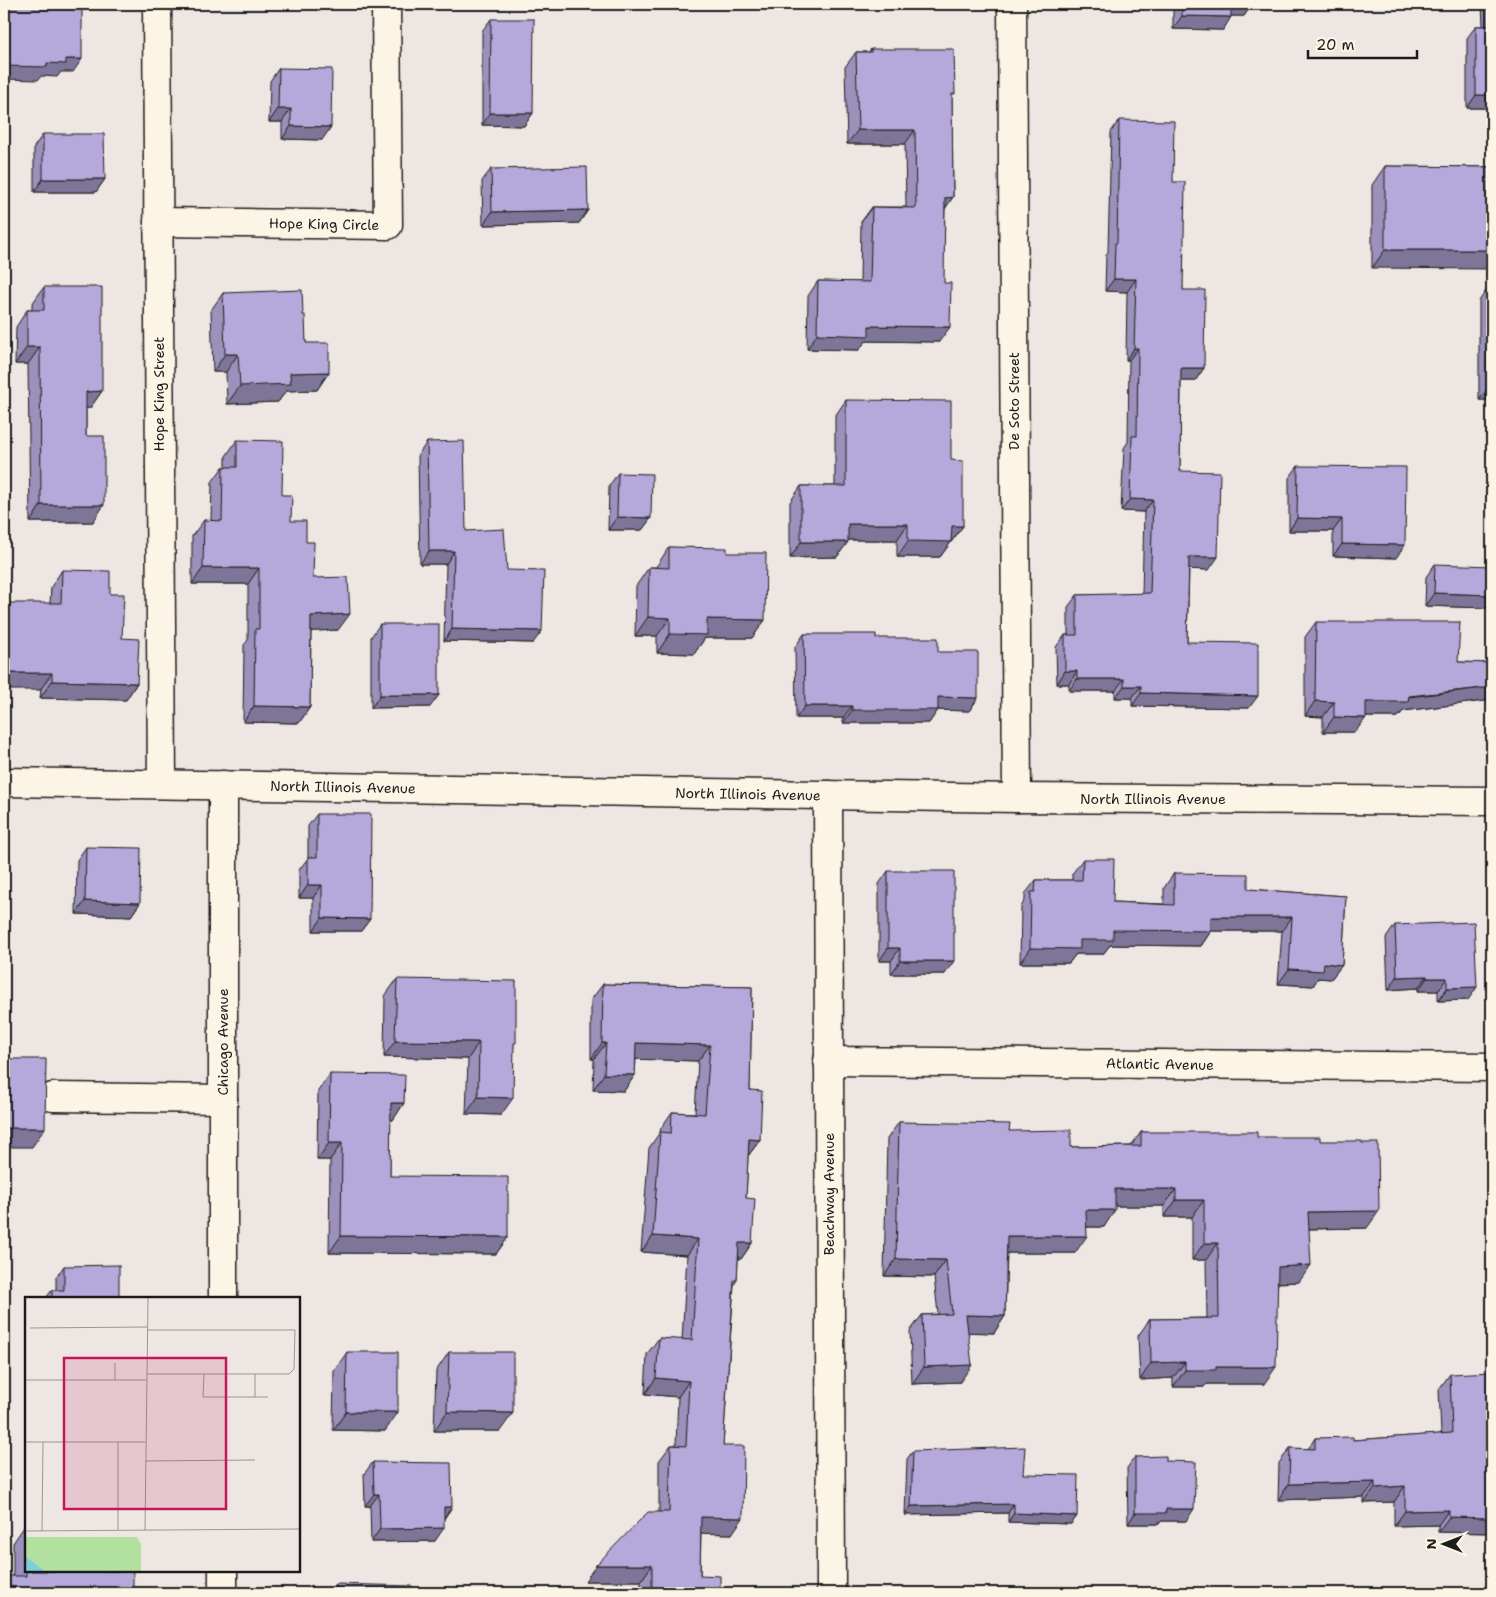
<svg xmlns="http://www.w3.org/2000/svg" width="1496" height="1597" viewBox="0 0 1496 1597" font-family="'Shantell Sans',sans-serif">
	<rect width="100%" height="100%" fill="#eee6e3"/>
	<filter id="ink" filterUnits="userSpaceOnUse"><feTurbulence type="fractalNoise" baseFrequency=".02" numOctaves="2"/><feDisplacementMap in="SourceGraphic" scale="10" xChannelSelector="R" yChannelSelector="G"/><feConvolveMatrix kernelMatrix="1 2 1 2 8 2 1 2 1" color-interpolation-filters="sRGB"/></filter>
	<g filter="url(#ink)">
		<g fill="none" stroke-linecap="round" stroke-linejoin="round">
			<g stroke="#1c1c1c" stroke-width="31">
				<g id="minor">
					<polyline points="157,4 162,784"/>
					<polyline points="1012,4 1017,798"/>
					<polyline points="158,222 388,225 386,4"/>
					<polyline points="4,782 1017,798 1492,801"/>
					<polyline points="223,785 223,1298"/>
					<polyline points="828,795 831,1593"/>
					<polyline points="828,1061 1492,1067"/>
					<polyline points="53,1097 223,1099"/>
					<polyline points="223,1571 223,1593"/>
				</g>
			</g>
			<use href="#minor" stroke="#fcf5e5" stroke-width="28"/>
		</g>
		<g fill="#9b91bb" stroke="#1c1c1c">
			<polygon points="1173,4 1252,4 1244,16 1231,16 1223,30 1173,29"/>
			<polygon points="1482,4 1492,4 1492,108 1467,108 1467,38 1476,26 1483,26"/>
			<polygon points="491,19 533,113 524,126 482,125 482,31"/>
			<polygon points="871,49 952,98 953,197 945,209 939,342 866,341 859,350 807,349 808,296 818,281 860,282 861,222 872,207 906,207 905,144 847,144 845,67 856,52 869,52"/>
			<polygon points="279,68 322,140 282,139 282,122 269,122 270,81"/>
			<polygon points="1119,120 1173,182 1183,290 1204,368 1195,381 1181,381 1180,471 1209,570 1189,569 1187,642 1249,708 1132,706 1132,698 1115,698 1115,691 1069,691 1069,684 1057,684 1056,647 1065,635 1068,635 1068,607 1077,595 1142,594 1144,512 1121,511 1124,448 1128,442 1129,360 1126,360 1127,292 1105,291 1106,255 1108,252 1111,132"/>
			<polygon points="43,134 105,179 96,192 34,192 34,147"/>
			<polygon points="1385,166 1492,167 1372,268 1372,185"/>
			<polygon points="491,169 588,210 579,223 483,225 482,181"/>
			<polygon points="44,287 102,391 90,408 86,408 86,436 93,522 30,522 28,364 15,364 16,327 27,310 32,310 32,304"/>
			<polygon points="1488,288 1492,400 1479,400 1479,301"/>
			<polygon points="223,293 303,315 306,343 329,372 317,390 286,391 278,402 227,404 226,372 213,372 211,310"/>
			<polygon points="846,400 951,460 963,526 940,557 897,557 897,540 848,540 837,557 790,558 790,502 801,486 835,486 835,416"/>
			<polygon points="237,440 282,495 291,521 306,542 313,578 338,630 311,631 310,707 299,723 243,722 244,645 248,640 248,584 192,584 192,536 204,520 211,521 212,482 223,467 226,467 226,456"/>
			<polygon points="427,442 466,531 507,570 533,643 444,641 446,564 420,564 418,455"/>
			<polygon points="1298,466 1396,558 1333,556 1333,531 1289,531 1289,478"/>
			<polygon points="618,473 651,518 642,530 608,530 609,486"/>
			<polygon points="669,547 727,553 765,620 752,638 705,638 694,654 657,653 657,636 635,636 636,586 649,567 656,567"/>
			<polygon points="1435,564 1488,608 1425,606 1426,577"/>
			<polygon points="62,570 110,594 122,638 137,683 126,700 40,698 50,603 51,587"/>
			<polygon points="1316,622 1458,662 1492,663 1492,700 1403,711 1398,717 1366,717 1355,732 1323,732 1323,717 1305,716 1305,637"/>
			<polygon points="380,624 430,707 371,708 371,637"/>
			<polygon points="804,634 876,638 938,652 978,698 969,711 938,710 929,723 843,723 843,718 796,718 795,647"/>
			<polygon points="317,814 370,919 361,931 313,931 313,898 299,898 299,870 308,858 308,826"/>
			<polygon points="86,847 140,903 131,916 76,914 77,860"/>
			<polygon points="1083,859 1113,902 1164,904 1164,888 1174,873 1248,889 1346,896 1342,965 1331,979 1318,978 1313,986 1278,984 1282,931 1211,931 1201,946 1110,945 1103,954 1076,954 1069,963 1020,963 1021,907 1025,900 1025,894 1036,880 1072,880 1072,874"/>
			<polygon points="888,871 945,974 891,974 891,961 879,961 879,884"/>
			<polygon points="1395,925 1468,1000 1438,1001 1438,991 1418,991 1418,988 1388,990 1386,938"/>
			<polygon points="397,979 514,1045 501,1115 466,1114 468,1059 384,1057 385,996"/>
			<polygon points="603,984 752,987 750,1090 760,1140 748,1156 746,1198 752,1243 741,1259 738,1259 737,1280 734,1285 723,1446 732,1534 701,1533 700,1575 720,1593 641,1593 641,1581 585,1581 659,1512 659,1461 671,1445 676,1445 678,1397 645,1394 647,1354 659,1338 682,1340 687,1255 641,1252 649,1148 660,1132 661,1128 672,1112 695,1113 698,1061 636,1059 635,1075 624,1091 593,1090 594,1059 591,1059 591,1000"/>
			<polygon points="330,1074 404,1103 393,1120 390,1120 390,1176 508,1237 496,1254 329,1253 330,1160 317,1160 318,1091"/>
			<polygon points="899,1122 1009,1131 1071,1147 1131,1146 1141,1132 1320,1141 1367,1228 1309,1229 1299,1282 1278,1283 1264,1384 1207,1384 1204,1387 1173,1387 1173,1378 1140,1380 1138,1336 1150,1319 1207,1318 1206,1260 1192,1260 1192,1217 1164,1217 1164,1206 1115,1206 1104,1227 1087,1227 1075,1253 1007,1253 1005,1316 994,1333 968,1332 960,1382 912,1384 910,1331 922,1315 938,1314 934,1277 884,1276 887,1139"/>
			<polygon points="64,1266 119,1298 46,1298 52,1290 56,1290 56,1277"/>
			<polygon points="347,1352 398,1412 385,1431 333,1430 334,1371"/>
			<polygon points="449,1352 500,1431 434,1431 436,1371"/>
			<polygon points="1450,1374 1492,1533 1438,1532 1438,1525 1394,1526 1394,1502 1364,1503 1364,1497 1278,1500 1279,1463 1290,1448 1308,1449 1315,1438 1353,1440 1441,1434 1439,1389"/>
			<polygon points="913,1451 1077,1516 1071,1524 1008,1522 1008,1513 905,1515 907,1459"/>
			<polygon points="1135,1457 1166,1461 1186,1521 1160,1521 1158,1524 1128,1524 1127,1468"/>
			<polygon points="373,1462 452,1507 444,1519 435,1541 371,1542 370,1506 365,1506 364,1474"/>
			<polygon points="26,1524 133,1593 13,1576 13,1543"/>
			<polygon points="336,1584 411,1593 329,1593"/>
		</g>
		<g fill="#7e7699" stroke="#1c1c1c">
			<polygon points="1231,4 1252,4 1244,16 1223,16"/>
			<polygon points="1182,16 1231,17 1223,30 1173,29"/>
			<polygon points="66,59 82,59 73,72 61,72 57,77 41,76 38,80 4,79 4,66 47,63"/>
			<polygon points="1476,95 1492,95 1492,108 1467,108"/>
			<polygon points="278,109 291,109 282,122 269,122"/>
			<polygon points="490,113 533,113 524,126 482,125"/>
			<polygon points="291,126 331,127 322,140 282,139"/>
			<polygon points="858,130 915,130 905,144 847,144"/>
			<polygon points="43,179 105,179 96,192 34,192"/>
			<polygon points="953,197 942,212 945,198"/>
			<polygon points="588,210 579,223 483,225 492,212"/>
			<polygon points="1385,250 1492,250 1492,269 1372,268"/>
			<polygon points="1114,279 1136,279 1127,292 1105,291"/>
			<polygon points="869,326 950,327 939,342 866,341 859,350 807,349 817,334"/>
			<polygon points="27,347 40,347 28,364 15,364"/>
			<polygon points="1134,348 1138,348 1129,360 1126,360"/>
			<polygon points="225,354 238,354 226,372 213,372"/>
			<polygon points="1181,368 1204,368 1195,381 1172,381"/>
			<polygon points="329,372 317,390 286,391 278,402 227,404 240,386 290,373"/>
			<polygon points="1488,388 1492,388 1492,400 1479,400"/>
			<polygon points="102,391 90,408 74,409 86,392"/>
			<polygon points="1130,499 1153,500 1144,512 1121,511"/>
			<polygon points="41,505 104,505 93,522 30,522"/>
			<polygon points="617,517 651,518 642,530 608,530"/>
			<polygon points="1297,518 1342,519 1333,531 1289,531"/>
			<polygon points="848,524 908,524 897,540 837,540"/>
			<polygon points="952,526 963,526 940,557 897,557 908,541"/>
			<polygon points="801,542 848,542 837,557 790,558"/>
			<polygon points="1342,544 1405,545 1396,558 1333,556"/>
			<polygon points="429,551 454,551 446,564 420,564"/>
			<polygon points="1189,557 1218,557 1209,570 1181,569"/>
			<polygon points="203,568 259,568 248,584 192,584"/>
			<polygon points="1434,593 1492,595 1492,601 1488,608 1425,606"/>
			<polygon points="350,614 338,630 300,632 311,616"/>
			<polygon points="648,617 670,618 657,636 635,636"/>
			<polygon points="707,619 765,620 752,638 705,638 694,654 657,653 670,634"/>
			<polygon points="452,629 542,631 533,643 444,641"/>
			<polygon points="1065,671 1077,671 1069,684 1057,684"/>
			<polygon points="4,673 52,673 40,690 4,690"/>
			<polygon points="1077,679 1124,679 1115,691 1069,691"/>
			<polygon points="52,681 137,683 126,700 40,698"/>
			<polygon points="1124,686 1141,686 1132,698 1115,698"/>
			<polygon points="1492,687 1492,700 1403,711 1398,717 1355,717 1366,702"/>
			<polygon points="1141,693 1258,696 1249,708 1132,706"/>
			<polygon points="380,695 439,695 430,707 371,708"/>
			<polygon points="938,697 978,698 969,711 938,710 929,723 843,723 852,710"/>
			<polygon points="1315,701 1334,702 1323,717 1305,716"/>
			<polygon points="254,706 310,707 299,723 243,722"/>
			<polygon points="805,706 852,706 843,718 796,718"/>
			<polygon points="1334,717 1366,718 1355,732 1323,732"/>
			<polygon points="308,885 322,885 313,898 299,898"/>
			<polygon points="85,901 140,903 131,916 76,914"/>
			<polygon points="1211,917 1292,917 1282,931 1210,931 1211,931 1201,946 1110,945 1103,954 1076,954 1069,963 1020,963 1030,948 1080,940 1113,930"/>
			<polygon points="322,918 370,919 361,931 313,931"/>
			<polygon points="888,948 900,948 891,961 879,961"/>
			<polygon points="900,961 954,961 945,974 891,974"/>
			<polygon points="1324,963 1342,965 1331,979 1318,978 1313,986 1278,984 1289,969"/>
			<polygon points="1427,976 1418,988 1388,990 1397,977"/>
			<polygon points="1427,978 1447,978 1438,991 1418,991"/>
			<polygon points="1477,987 1468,1000 1438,1001 1447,988"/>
			<polygon points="395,1041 479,1042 468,1059 384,1057"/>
			<polygon points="602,1043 606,1043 594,1059 591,1059"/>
			<polygon points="636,1043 710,1045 698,1061 625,1059"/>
			<polygon points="604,1074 635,1075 624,1091 593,1090"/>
			<polygon points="478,1097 513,1098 501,1115 466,1114"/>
			<polygon points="391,1103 404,1103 393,1120 379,1120"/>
			<polygon points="4,1128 45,1128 32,1147 4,1147"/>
			<polygon points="749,1139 760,1140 748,1156"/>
			<polygon points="329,1143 342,1143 330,1160 317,1160"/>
			<polygon points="1115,1189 1176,1189 1164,1206 1103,1206"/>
			<polygon points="1176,1200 1204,1200 1192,1217 1164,1217"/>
			<polygon points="1086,1210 1115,1210 1104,1227 1075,1227"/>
			<polygon points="1379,1211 1367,1228 1296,1229 1308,1212"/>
			<polygon points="341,1236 508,1237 496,1254 329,1253"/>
			<polygon points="653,1236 698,1239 687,1255 641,1252"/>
			<polygon points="1007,1236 1087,1236 1075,1253 995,1253"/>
			<polygon points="739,1243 752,1243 741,1259 728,1259"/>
			<polygon points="1204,1243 1218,1243 1206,1260 1192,1260"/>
			<polygon points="896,1259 946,1260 934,1277 884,1276"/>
			<polygon points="1311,1265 1299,1282 1266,1283 1278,1267"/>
			<polygon points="966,1315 1005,1316 994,1333 954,1332"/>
			<polygon points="1185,1362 1173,1378 1140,1380 1151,1363"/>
			<polygon points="972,1365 960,1382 912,1384 924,1367"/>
			<polygon points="1216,1367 1276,1367 1264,1384 1207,1384 1204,1387 1173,1387 1185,1370"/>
			<polygon points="656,1378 689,1381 678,1397 645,1394"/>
			<polygon points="346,1412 398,1412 385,1431 333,1430"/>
			<polygon points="447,1412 513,1413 500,1431 434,1431"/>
			<polygon points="1375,1482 1364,1497 1278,1500 1289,1484"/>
			<polygon points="1405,1486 1394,1502 1364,1503 1375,1488"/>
			<polygon points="374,1494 379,1494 370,1506 365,1506"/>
			<polygon points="1014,1504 1008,1513 905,1515 911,1506"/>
			<polygon points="444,1507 452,1507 443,1519"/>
			<polygon points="1166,1509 1194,1509 1186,1521 1160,1521 1158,1524 1128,1524 1135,1513"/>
			<polygon points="1449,1510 1438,1525 1394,1526 1405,1511"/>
			<polygon points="1014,1513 1077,1516 1071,1524 1008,1522"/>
			<polygon points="701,1517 743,1518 732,1534 690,1533"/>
			<polygon points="1449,1517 1492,1518 1492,1533 1438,1532"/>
			<polygon points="444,1528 435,1541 371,1542 380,1529"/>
			<polygon points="596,1565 652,1565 641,1581 585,1581"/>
		</g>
		<g fill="#b4a9da" stroke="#1c1c1c">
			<polygon points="4,4 82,4 82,59 66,59 66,64 47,63 47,67 4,66"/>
			<polygon points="1182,4 1231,4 1231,17 1182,16"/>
			<polygon points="491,19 534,19 533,113 490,113"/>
			<rect x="1476" y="26" width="16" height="69"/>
			<polygon points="871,49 954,49 955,94 952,94 953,197 945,198 944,283 951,283 950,327 869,326 869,336 817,334 818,281 870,282 872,207 916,208 915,130 858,130 856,52 871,52"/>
			<polygon points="279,68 332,69 331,127 291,126 291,109 278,109"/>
			<polygon points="1119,120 1174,121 1173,182 1185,182 1183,290 1205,290 1204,368 1181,368 1180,471 1220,472 1218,557 1189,557 1187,642 1258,643 1258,696 1141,693 1141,686 1124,686 1124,679 1077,679 1077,671 1065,671 1065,635 1077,635 1077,595 1150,593 1153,500 1130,499 1132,436 1137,436 1138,348 1134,348 1136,279 1114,279 1115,243 1117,243"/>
			<polygon points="43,134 104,134 105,179 43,179"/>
			<polygon points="1385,166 1492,167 1492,250 1385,250"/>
			<polygon points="587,167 588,210 492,212 491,169"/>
			<polygon points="44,287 102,287 102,391 86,392 86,436 104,436 104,505 41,505 40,347 27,347 27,310 44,310"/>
			<rect x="1488" y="288" width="4" height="100"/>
			<polygon points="302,290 303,315 305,315 306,343 329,343 329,372 290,373 291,384 240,386 238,354 225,354 223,293"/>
			<polygon points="846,400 951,401 951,460 963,461 963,526 952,526 951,542 908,541 908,524 848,524 848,542 801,542 801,486 846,486"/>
			<polygon points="237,440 283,441 282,495 292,495 291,521 306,521 306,542 314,542 313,578 348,577 350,614 311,616 310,707 254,706 255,629 259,629 259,568 203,568 204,520 222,521 223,467 237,467"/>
			<polygon points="464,441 466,531 504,529 507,570 544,571 542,631 452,629 454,551 429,551 427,442"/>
			<polygon points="1298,466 1406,467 1405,545 1342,544 1342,519 1297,518"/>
			<polygon points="618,473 652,474 651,518 617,517"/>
			<polygon points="669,547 727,548 727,553 766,553 765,620 707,619 707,635 670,634 670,618 648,617 649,567 669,568"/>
			<polygon points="1435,564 1492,566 1492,595 1434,593"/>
			<polygon points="62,570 110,571 110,594 124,594 122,638 139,639 137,683 52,681 52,673 4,673 4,603 61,603"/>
			<polygon points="1316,622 1460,622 1458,662 1492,663 1492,687 1409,696 1408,702 1366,702 1366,718 1334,717 1334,702 1315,701"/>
			<rect x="380" y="624" width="59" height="71"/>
			<polygon points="804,634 876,634 876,638 938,638 938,652 978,652 978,698 938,697 938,710 852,710 852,706 805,706"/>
			<polygon points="317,814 371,814 370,919 322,918 322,885 308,885 308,857 317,857"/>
			<polygon points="86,847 141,848 140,903 85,901"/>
			<polygon points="1083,859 1114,859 1113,902 1174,905 1174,873 1248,874 1248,889 1346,896 1342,965 1324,963 1323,971 1289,969 1292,917 1211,917 1211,931 1113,930 1113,940 1080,940 1080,949 1030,948 1031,892 1035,892 1036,880 1082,880"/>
			<polygon points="888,871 954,871 954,961 900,961 900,948 888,948"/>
			<polygon points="1474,922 1477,987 1447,988 1447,978 1427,978 1427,976 1397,977 1395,925"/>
			<polygon points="397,979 516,981 516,1043 514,1043 513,1098 478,1097 479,1042 395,1041"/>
			<polygon points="603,984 752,987 750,1090 762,1091 760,1140 749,1139 746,1198 755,1199 752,1243 739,1243 737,1280 734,1280 723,1446 744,1446 743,1518 701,1517 700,1575 720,1576 720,1593 652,1593 652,1565 596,1565 648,1512 669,1512 671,1445 686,1446 689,1381 656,1378 659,1338 692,1340 698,1239 653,1236 660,1132 671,1133 672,1112 705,1114 710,1045 636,1043 635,1075 604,1074 606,1043 602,1043"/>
			<polygon points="4,1059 46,1059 45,1128 4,1128"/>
			<polygon points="330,1074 405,1075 404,1103 391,1103 390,1176 508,1177 508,1237 341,1236 342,1143 329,1143"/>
			<polygon points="899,1122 1010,1124 1009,1131 1071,1130 1071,1147 1141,1146 1141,1132 1257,1132 1257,1137 1320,1137 1320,1141 1362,1141 1362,1143 1378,1143 1379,1211 1308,1212 1311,1265 1278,1267 1276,1367 1216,1367 1216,1370 1185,1370 1185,1362 1151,1363 1150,1319 1219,1318 1218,1243 1204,1243 1204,1200 1176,1200 1176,1189 1115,1189 1115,1210 1086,1210 1087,1236 1007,1236 1005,1316 966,1315 972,1365 924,1367 922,1315 952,1314 946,1260 896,1259"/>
			<polygon points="119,1265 119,1298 52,1298 52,1290 64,1290 64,1266"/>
			<polygon points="347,1352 398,1352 398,1412 346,1412"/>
			<polygon points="449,1352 513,1352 513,1413 447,1412"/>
			<polygon points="1492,1372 1492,1518 1449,1517 1449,1510 1405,1511 1405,1486 1375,1488 1375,1482 1289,1484 1290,1448 1315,1449 1315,1438 1353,1437 1353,1440 1452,1433 1450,1374"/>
			<polygon points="1025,1447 1023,1474 1078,1475 1077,1516 1014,1513 1014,1504 911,1506 913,1451"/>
			<polygon points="1166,1456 1166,1461 1196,1462 1194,1509 1166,1509 1166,1513 1135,1513 1135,1457"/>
			<polygon points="373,1462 451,1463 452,1507 444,1507 444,1528 380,1529 379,1494 374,1494"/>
			<polygon points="26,1571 133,1571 133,1593 4,1593 4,1576 26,1576"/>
			<polygon points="336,1584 412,1586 411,1593 336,1593"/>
		</g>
	</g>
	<g text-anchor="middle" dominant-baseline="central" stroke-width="4" stroke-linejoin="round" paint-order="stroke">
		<g font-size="14" fill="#1c1c1c" stroke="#fcf5e5">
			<text transform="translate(324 224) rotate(1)">Hope King Circle</text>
			<text transform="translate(159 394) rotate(-90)">Hope King Street</text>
			<text transform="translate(1014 401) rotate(-90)">De Soto Street</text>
			<text transform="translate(343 787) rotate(1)">North Illinois Avenue</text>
			<text transform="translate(748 794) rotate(1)">North Illinois Avenue</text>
			<text x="1153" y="799">North Illinois Avenue</text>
			<text transform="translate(223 1042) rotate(-90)">Chicago Avenue</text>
			<text transform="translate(1160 1064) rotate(1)">Atlantic Avenue</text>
			<text transform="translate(829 1194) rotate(-90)">Beachway Avenue</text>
		</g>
	</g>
	<g transform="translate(25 1297)">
		<rect width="275" height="275" fill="#eee6e3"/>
		<path d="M0,240H112L116,247V274H20L0,259Z" fill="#b1e09f"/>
		<path d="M0,259L20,274H0Z" fill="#7fcfda"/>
		<path fill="none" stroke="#9a9593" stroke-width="1" d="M5,31L122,30M122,77H264L269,72L270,33H122M179,77L178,100H243M230,77V100M0,83H121M90,83V66M0,145H120M120,164L230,163M93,233V145M120,233L123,1M0,234L275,232M17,234L18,145"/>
		<path fill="#c2185b" fill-opacity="0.15" stroke="#c2185b" stroke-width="2.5" d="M39,61H201V212H39Z"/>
		<rect width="275" height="275" fill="none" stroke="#1c1c1c" stroke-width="2.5"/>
	</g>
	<rect width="1496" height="1597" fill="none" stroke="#fcf5e5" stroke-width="20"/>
	<rect x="10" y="10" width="1476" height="1577" fill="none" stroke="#1c1c1c" stroke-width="2" filter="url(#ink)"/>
	<g transform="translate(1444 1544) rotate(270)" stroke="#fcf5e5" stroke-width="4" paint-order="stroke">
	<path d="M0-4L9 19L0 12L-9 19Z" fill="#1c1c1c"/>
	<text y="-8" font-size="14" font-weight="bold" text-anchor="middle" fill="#1c1c1c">N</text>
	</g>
	<path d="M1308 50v8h109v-8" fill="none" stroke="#1c1c1c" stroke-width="2.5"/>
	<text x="1316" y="50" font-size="15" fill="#1c1c1c" stroke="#fcf5e5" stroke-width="4" paint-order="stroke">20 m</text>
</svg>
